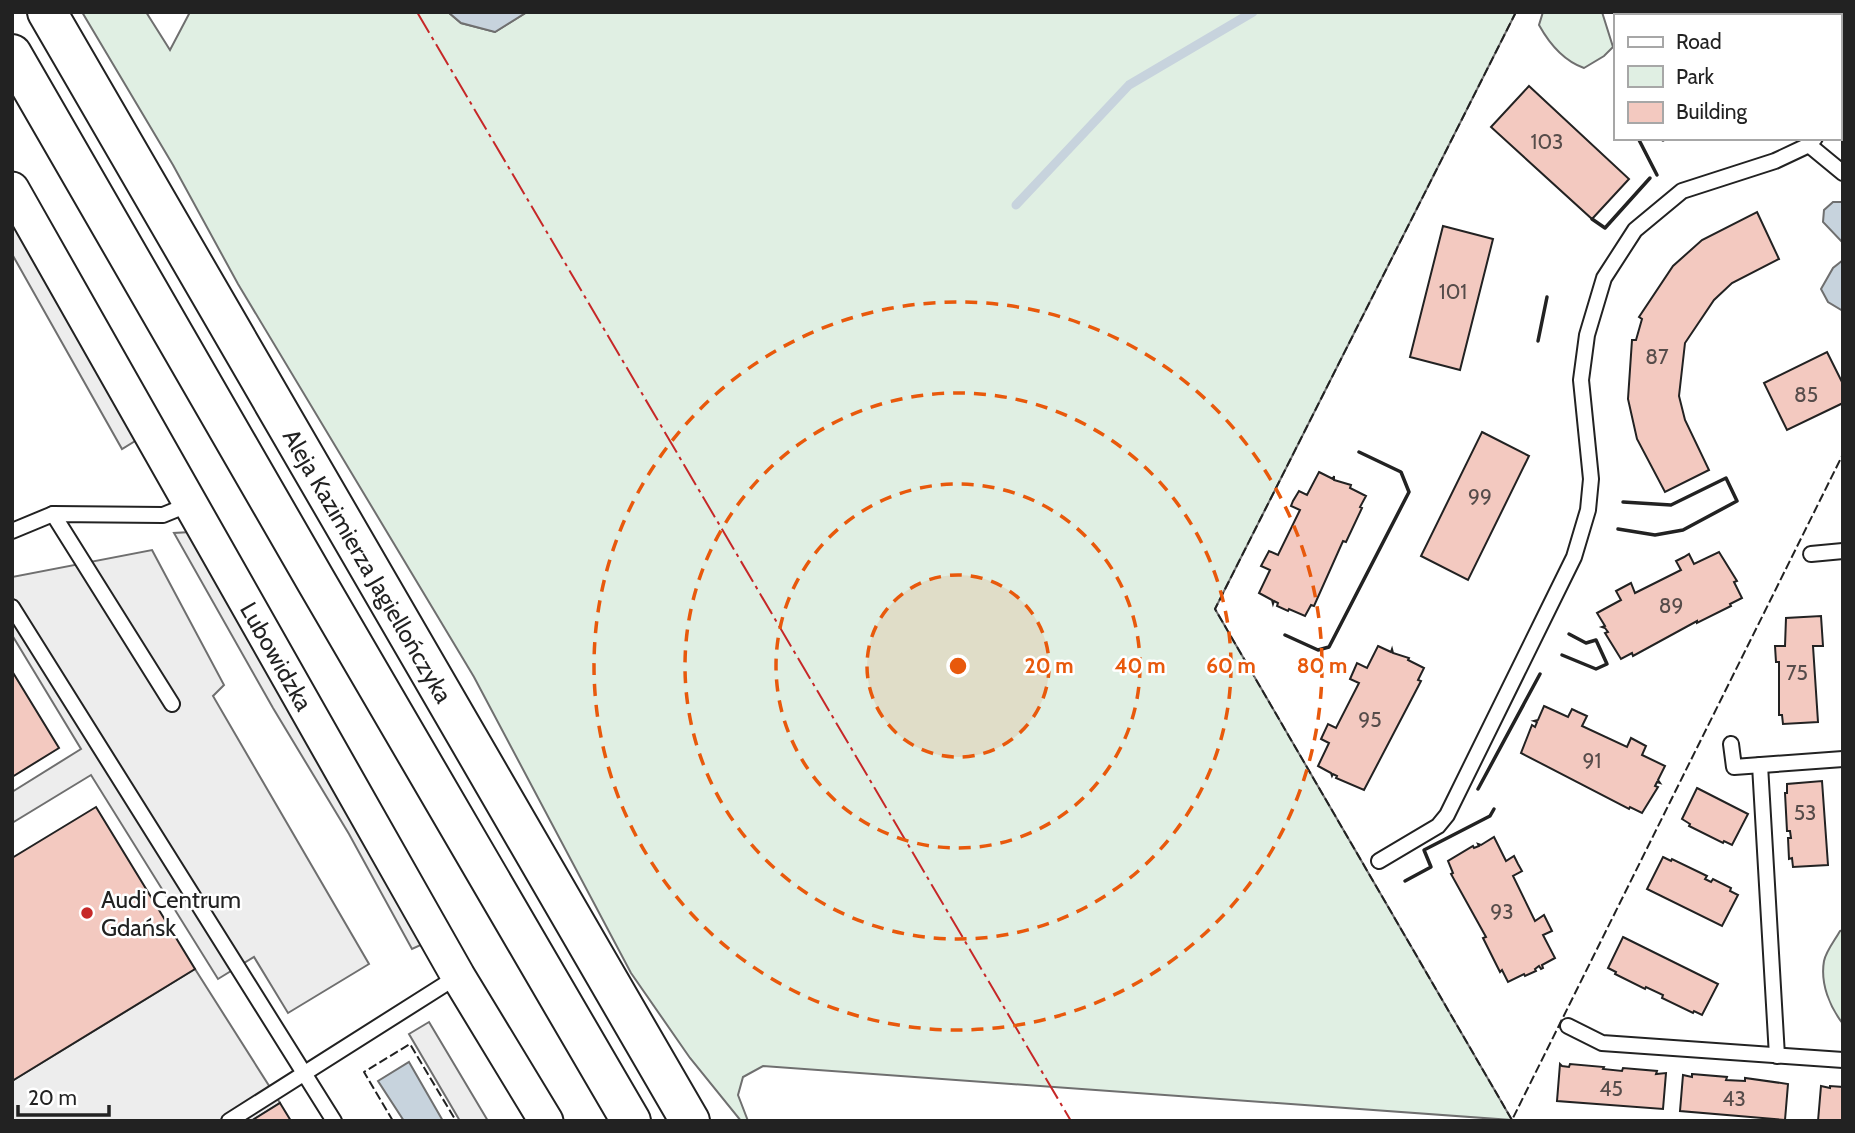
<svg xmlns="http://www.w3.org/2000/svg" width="1855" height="1133" viewBox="0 0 1855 1133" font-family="Cabin,sans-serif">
	<rect width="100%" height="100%" fill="#fff"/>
	<g fill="#e0efe3" stroke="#6f6f6f" stroke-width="2">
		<polygon points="82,12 146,12 170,50 190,12 448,12 461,23 495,32 527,12 1516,12 1215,609 1512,1120 763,1066 743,1077 738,1095 748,1121 741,1121 690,1058 631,973 474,677 238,284 173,165"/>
		<path d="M1543,12H1602L1613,47L1604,56L1584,68C1564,61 1549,43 1539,25Z"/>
		<path d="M1843,930V1024C1830,1007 1820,984 1824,961C1826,951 1835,940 1840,931Z"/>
	</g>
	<g fill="#ededed" stroke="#6f6f6f" stroke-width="2">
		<polygon points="12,212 140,438 122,449 12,254"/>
		<polygon points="191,532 425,943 412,949 349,834 273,708 174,533"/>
		<polygon points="152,550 224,685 213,696 369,964 288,1013 254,957 218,979 91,775 12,823 12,792 81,749 12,635 12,577"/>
		<polygon points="195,969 280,1103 251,1121 12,1121 12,1081"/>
		<polygon points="429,1022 488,1121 460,1121 409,1034"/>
	</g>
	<g fill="#c7d3dd" stroke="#6f6f6f" stroke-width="2">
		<polygon points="448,12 527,12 495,32 461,23"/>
		<polygon points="1833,202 1843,202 1843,243 1823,222 1824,210"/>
		<polygon points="1843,260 1843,311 1828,302 1821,289 1833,268"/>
		<polygon points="409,1062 443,1121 404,1121 378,1081"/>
	</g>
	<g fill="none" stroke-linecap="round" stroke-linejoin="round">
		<g stroke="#c7d3dd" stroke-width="9">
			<polyline points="1768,12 1770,16"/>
			<polyline points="1016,205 1129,85 1253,12"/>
		</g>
	</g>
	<g fill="#f3c9c0" stroke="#222" stroke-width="2">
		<polygon points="1664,12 1719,12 1719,16 1665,16"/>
		<polygon points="1529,86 1629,179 1592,219 1491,127"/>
		<polygon points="1757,212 1779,259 1732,283 1714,300 1685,343 1679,396 1685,420 1709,470 1665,492 1637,439 1628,399 1632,340 1636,340 1642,319 1639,317 1673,266 1702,240"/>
		<polygon points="1443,226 1493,239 1460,370 1410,357"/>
		<polygon points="1827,352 1843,384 1843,403 1787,430 1764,383"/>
		<polygon points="1482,432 1529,456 1468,580 1421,556"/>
		<polygon points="1319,472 1333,479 1334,476 1334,480 1351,485 1350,488 1366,496 1360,507 1362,508 1346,542 1343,541 1314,606 1311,605 1305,616 1289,609 1288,611 1277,606 1278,603 1274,601 1273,604 1272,600 1259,593 1270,570 1261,566 1269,551 1278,555 1300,510 1291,506 1293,501 1299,491 1307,495"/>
		<polygon points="1719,552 1737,581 1734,582 1742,598 1730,604 1731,606 1697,623 1697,621 1633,656 1632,653 1621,659 1605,633 1608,632 1605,628 1602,627 1605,626 1597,613 1621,600 1616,591 1631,583 1635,593 1681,570 1676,561 1684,557 1689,554 1694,564"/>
		<polygon points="1821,616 1823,646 1813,646 1818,722 1783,724 1782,715 1779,715 1779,662 1776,662 1775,646 1785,646 1786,618"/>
		<polygon points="1378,646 1391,652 1392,649 1393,653 1409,658 1408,660 1424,668 1418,680 1421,681 1364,790 1336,778 1337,776 1333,774 1332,776 1331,773 1318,766 1329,743 1321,739 1328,724 1336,728 1359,683 1350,679 1354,670 1357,663 1367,668"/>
		<polygon points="12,671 59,748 12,777"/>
		<polygon points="1544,706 1568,717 1572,709 1578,712 1587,716 1582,726 1627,747 1631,738 1646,746 1642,755 1665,766 1658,780 1660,783 1657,782 1655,786 1658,787 1642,813 1630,807 1629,809 1521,753 1532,725 1535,727 1537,722 1534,721 1538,720"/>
		<polygon points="1822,781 1828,865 1793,867 1792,858 1789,859 1788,838 1791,838 1790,831 1787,831 1785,793 1787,793 1787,784"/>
		<polygon points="1697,788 1748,814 1732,845 1724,841 1723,843 1689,826 1690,824 1682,819"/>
		<polygon points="96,807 195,969 12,1081 12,858"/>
		<polygon points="1494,837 1506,861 1514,856 1518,864 1522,871 1513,876 1535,921 1544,915 1552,931 1543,935 1555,958 1542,965 1543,968 1541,969 1539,966 1535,969 1536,971 1525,976 1524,974 1508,982 1502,970 1500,972 1483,938 1486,937 1451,874 1453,873 1448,861 1473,846 1474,848 1479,846 1478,844 1481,845"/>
		<polygon points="1663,857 1671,861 1672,859 1707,876 1705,879 1711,882 1713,879 1731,888 1730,891 1738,895 1722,926 1647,889"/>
		<polygon points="1623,937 1718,984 1702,1015 1694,1011 1693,1013 1662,998 1663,995 1646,987 1645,989 1615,974 1616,972 1608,968"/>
		<polygon points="1560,1064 1562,1066 1569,1067 1570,1064 1604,1067 1603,1069 1622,1071 1623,1068 1657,1071 1656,1074 1666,1073 1663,1109 1557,1101"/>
		<polygon points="1692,1074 1727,1077 1726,1080 1745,1081 1745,1078 1788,1084 1785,1120 1680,1111 1683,1075 1692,1077"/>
		<polygon points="1821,1086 1830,1088 1830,1086 1843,1087 1843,1121 1818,1121"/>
		<polygon points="280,1103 291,1121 251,1121"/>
	</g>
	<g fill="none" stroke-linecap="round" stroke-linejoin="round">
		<g stroke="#222" stroke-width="18">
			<g id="service">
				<polyline points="1831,12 1832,16"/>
				<polyline points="1839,56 1842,73 1839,108"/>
				<polyline points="1809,145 1843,173"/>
				<polyline points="53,514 172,704"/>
				<polyline points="12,531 53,514 163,515 190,504"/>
				<polyline points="1811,554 1843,551"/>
				<polyline points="12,607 334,1121"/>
				<polyline points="1731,744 1734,767 1843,759"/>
				<polyline points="1760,765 1777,1056"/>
				<polyline points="1379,861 1438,826 1447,815 1574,557 1588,510 1591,479 1581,380 1587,335 1604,278 1635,230 1682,191 1775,161 1809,145 1815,138"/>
				<polyline points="1568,1026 1602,1043 1843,1060"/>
				<polyline points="229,1121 458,976"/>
			</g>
		</g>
		<g stroke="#222" stroke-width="37">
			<g id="tertiary">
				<path id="s1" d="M12,189L458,976L546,1121"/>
			</g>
		</g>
		<g stroke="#222" stroke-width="42">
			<g id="motorway">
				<path id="s2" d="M47,12L690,1121"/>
				<polyline points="12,54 316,581 631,1121"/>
			</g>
		</g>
		<use href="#service" stroke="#fff" stroke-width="14"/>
		<use href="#tertiary" stroke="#fff" stroke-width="33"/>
		<use href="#motorway" stroke="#fff" stroke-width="38"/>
		<g stroke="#222" stroke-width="2" stroke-dasharray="9 3.5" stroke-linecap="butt">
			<polyline points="1516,12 1215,609 1512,1120 1843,454"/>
			<polyline points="393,1121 364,1072 410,1044 456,1121"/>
		</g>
		<g stroke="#222" stroke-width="3.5">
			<polyline points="1638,138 1657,175"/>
			<polyline points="1663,138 1663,140"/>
			<polyline points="1592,219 1605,228 1650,178"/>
			<polyline points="1538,341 1547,297"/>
			<polyline points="1618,529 1655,535 1683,530 1737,501 1726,478 1671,505 1623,502"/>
			<polyline points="1285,635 1318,650 1329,647 1409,492 1401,472 1359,452"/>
			<polyline points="1562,655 1596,669 1607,664 1596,640 1586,643 1569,634"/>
			<polyline points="1478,789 1540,674"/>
			<polyline points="1405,881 1431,867 1424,850 1490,816 1494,809"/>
		</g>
		<polyline stroke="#c62828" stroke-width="2" stroke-dasharray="24 5 3.5 5" stroke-linecap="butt" points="417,12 1071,1121"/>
	</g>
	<circle cx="958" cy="666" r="91" fill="#e8590c" fill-opacity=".12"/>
	<g fill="none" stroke="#e8590c" stroke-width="3.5" stroke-dasharray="12 9">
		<circle cx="958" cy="666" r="91"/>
		<circle cx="958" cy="666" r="182"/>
		<circle cx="958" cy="666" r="273"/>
		<circle cx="958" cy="666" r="364"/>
	</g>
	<circle fill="#c62828" stroke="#fff" stroke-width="2.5" cx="87" cy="913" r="7"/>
	<g text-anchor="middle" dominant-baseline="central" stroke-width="5" stroke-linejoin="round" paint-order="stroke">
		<g font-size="21" fill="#564c4a">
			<text x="1547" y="141">103</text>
			<text x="1453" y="291">101</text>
			<text x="1657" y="356">87</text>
			<text x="1806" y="394">85</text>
			<text x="1480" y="496">99</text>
			<text x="1671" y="605">89</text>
			<text x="1797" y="672">75</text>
			<text x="1370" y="719">95</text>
			<text x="1592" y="760">91</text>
			<text x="1805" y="812">53</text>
			<text x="1502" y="911">93</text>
			<text x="1611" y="1088">45</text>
			<text x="1734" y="1098">43</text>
		</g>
		<g font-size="24" fill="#222" stroke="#fff">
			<text stroke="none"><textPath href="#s2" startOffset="640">Aleja Kazimierza Jagiellończyka</textPath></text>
			<text stroke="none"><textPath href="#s1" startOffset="537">Lubowidzka</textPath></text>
		</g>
		<g font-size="24" fill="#222" stroke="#fff" text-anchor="start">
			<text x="101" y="899">Audi Centrum<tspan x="101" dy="28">Gdańsk</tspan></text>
		</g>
	</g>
	<circle cx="958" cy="666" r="10" fill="#e8590c" stroke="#fff" stroke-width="3.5"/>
	<g font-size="21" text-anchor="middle" font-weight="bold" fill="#e8590c" stroke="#fff" stroke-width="5" stroke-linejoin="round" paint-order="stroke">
		<text x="1049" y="673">20 m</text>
		<text x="1140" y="673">40 m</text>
		<text x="1231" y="673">60 m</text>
		<text x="1322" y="673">80 m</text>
	</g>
	<rect width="1855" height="1133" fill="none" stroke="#222222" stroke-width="28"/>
	<rect x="1614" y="14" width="228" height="126" fill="#ffffff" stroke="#a7a7a7" stroke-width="2"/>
	<rect x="1628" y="37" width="35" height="10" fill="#ffffff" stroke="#a7a7a7" stroke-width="2"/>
	<text x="1676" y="49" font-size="21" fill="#222222">Road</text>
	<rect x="1628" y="66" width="35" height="21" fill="#e0efe3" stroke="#a7a7a7" stroke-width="2"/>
	<text x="1676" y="84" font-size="21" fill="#222222">Park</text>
	<rect x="1628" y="102" width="35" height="21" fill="#f3c9c0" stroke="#a7a7a7" stroke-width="2"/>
	<text x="1676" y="119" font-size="21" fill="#222222">Building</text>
	<path d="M18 1105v10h91v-10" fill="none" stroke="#222222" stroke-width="3.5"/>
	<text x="28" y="1105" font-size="21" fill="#222222" stroke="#ffffff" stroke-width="5" paint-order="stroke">20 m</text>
</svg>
